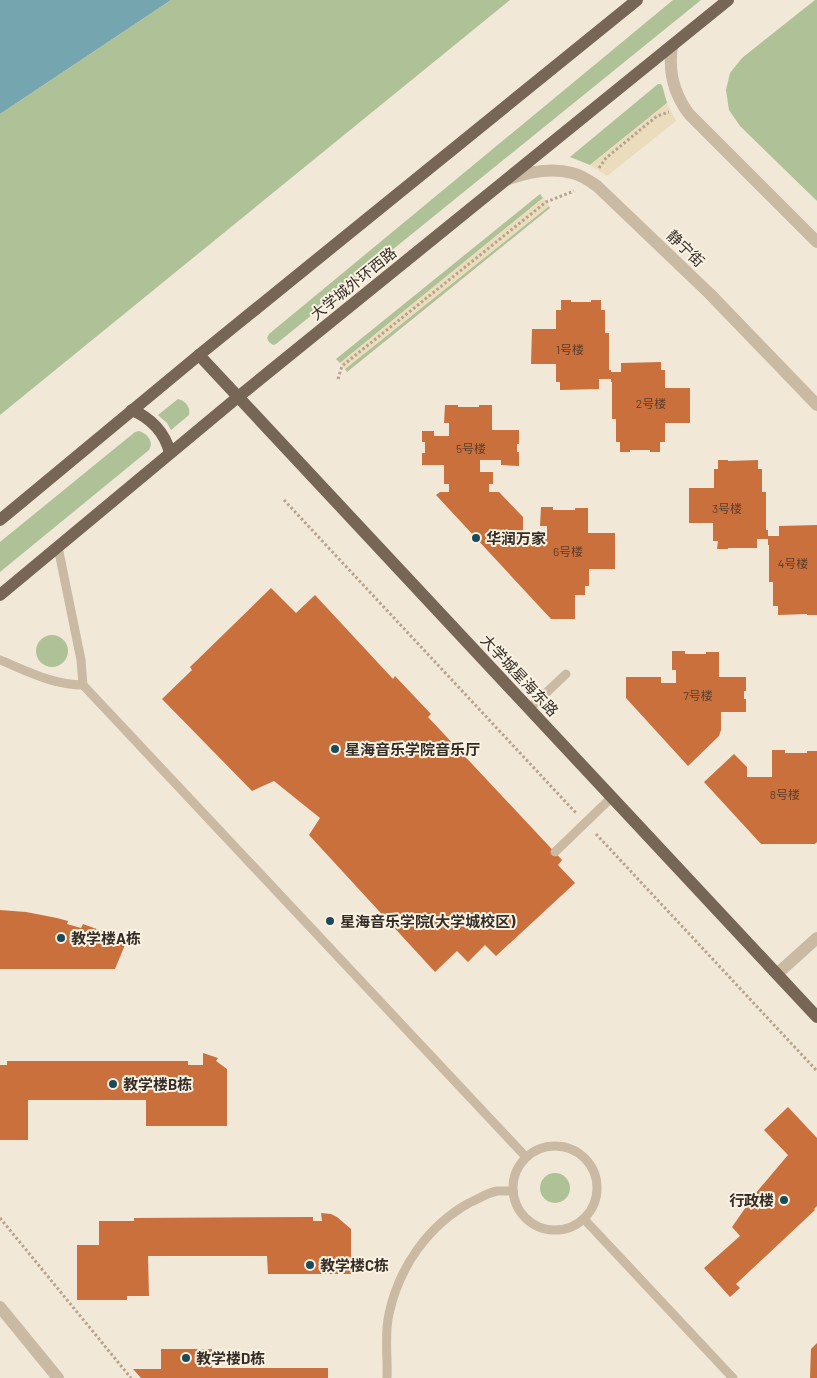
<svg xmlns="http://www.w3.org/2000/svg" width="817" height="1378" viewBox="0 0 817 1378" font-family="Barlow,'Noto Sans SC',sans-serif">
	<rect width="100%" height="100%" fill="#f2e8d7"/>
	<g fill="#aec197">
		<polygon points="171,0 510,0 0,415 0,114"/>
		<polygon points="673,0 701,0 276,344 273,345 269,342 267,338 269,334"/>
		<polygon points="815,0 817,0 817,201 740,126 729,110 726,90 730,73 742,58"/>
		<polygon points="658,84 660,84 662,85 667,103 590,165 570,157"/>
		<polygon points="540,194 543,198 340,363 336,359"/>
		<polygon points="549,206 550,208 347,372 345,369"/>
		<path d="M178,399C186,401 191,408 189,415L171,430L167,423L158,415Z"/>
		<path d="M139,431C148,434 154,442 149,450L0,572V542L135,432Z"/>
		<circle cx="52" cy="651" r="16"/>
		<circle cx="555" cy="1188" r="15"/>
	</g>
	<g fill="#eadcbd">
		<polygon points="667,103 676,121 607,176 590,165"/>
		<polygon points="543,198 549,206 345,369 340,363"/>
	</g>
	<polygon fill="#75a6af" points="0,0 171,0 0,114"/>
	<g fill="#ca703d">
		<polygon points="561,300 571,300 571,302 591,302 591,300 601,300 601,310 605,310 605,333 609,333 609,370 611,370 611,372 621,372 621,363 661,362 661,370 665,370 665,388 690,388 690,423 665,423 665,442 660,442 660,452 650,452 650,450 630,450 630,452 620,452 620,442 616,442 616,419 612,419 612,382 611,382 611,379 599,379 599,389 560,390 560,382 556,382 556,364 531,364 532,329 556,329 556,310 561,310"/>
		<polygon points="445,405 458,405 458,407 479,407 479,405 492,405 492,430 519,430 519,444 517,444 517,452 519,452 519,466 501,465 501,460 480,460 480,472 493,472 493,484 489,484 489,492 499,492 523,517 523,534 529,534 529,539 547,539 547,526 540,526 541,507 553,507 553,510 575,510 575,508 588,508 588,533 615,533 615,569 589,569 589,586 585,586 585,595 575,595 575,619 551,619 436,495 440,492 449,492 449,484 444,484 444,465 422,465 422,453 425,453 425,442 422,442 422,431 434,431 434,436 449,436 449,423 444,423"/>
		<polygon points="718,460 728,460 728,461 758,460 758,469 762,469 762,492 766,492 766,530 768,530 768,536 779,536 779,526 817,525 817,615 807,615 807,614 778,615 778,606 773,606 773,582 769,582 769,545 768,545 768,539 757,539 757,548 728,548 728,549 717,549 718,541 713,541 713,523 689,523 689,488 714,488 714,469 718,469"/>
		<polygon points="271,588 296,613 315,595 393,679 395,676 431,714 428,717 562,860 558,865 575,883 496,956 485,945 468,962 457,951 435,972 309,835 320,818 274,781 252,791 162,699 192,670 190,667"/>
		<polygon points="672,651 685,651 685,654 706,654 706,652 719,652 719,677 746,677 746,691 744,691 744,699 746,699 746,712 721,712 721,730 719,736 688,766 626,698 626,677 661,677 661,683 676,683 676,670 672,670"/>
		<polygon points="772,750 785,750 785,753 807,753 807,751 817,751 817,842 815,844 761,844 704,782 734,754 747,767 747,777 772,777"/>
		<polygon points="0,910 26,912 57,918 68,921 67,924 81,928 83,924 127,940 115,969 0,969"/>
		<polygon points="203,1053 218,1058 216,1061 227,1069 227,1126 146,1126 146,1100 28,1100 28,1140 0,1140 0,1065 7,1065 7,1061 188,1061 188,1065 203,1065"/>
		<polygon points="788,1107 817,1138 817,1206 814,1209 815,1210 736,1284 740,1288 730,1297 704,1268 740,1236 732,1227 755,1194 788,1155 764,1130"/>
		<polygon points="321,1213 331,1214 337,1217 351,1229 351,1274 268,1274 267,1256 148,1256 149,1296 127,1296 127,1300 77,1300 77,1245 99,1245 99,1221 134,1221 134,1218 313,1217 313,1221 322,1221"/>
		<polygon points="817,1343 817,1378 810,1378 811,1349"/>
		<polygon points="161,1349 212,1349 212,1368 328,1368 328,1378 141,1378 133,1369 161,1369"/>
	</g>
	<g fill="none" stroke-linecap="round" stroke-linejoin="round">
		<g stroke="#b5a38d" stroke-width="3" stroke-dasharray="2.5 2.5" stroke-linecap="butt">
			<polyline points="599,168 606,158 657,116 669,112"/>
			<polyline points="338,379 342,366 546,202 574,191"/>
			<polyline points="284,500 576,813"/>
			<polyline points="596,834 817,1071"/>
			<polyline points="0,1218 131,1378"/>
		</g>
		<g stroke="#cab9a3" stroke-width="9">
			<path d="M0,660C27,671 53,685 83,685L81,660L58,547"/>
			<polyline points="83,685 526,1157"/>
			<polyline points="529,709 566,674"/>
			<polyline points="555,852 612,797"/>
			<circle cx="555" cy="1188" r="42"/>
			<polyline points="584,1219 733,1378"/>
			<path d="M387,1378C388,1356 384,1335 389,1314C399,1267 428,1226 469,1203C478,1199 487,1193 497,1191C502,1191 508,1191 513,1191"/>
		</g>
		<g stroke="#cab9a3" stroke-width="12">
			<path d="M672,46C668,71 674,94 689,114L817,242"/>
			<path d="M508,179C528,172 551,167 572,173C581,175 590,181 597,186L710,294L817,405"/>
			<polyline points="777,974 817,938"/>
			<polyline points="0,1307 58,1378"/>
		</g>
		<g stroke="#776556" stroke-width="12">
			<polyline points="199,355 817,1017"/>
			<path d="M132,410C151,418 165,433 170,453"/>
			<polyline points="0,520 199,355 637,0"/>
			<polyline points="0,595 238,397 728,0"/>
		</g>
	</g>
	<g fill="#1a4b57" stroke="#f9f2e3" stroke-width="2">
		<circle cx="476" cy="538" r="5"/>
		<circle cx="335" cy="749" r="5"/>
		<circle cx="330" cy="921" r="5"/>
		<circle cx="61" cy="938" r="5"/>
		<circle cx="113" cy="1084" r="5"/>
		<circle cx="784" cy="1200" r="5"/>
		<circle cx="310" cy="1265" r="5"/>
		<circle cx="186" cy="1358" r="5"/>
	</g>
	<g text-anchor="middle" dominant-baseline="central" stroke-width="4" stroke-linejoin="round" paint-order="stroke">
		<g font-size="12" fill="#5a3d2b">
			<text x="570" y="349">1号楼</text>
			<text x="651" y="403">2号楼</text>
			<text x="471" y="448">5号楼</text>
			<text x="727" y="508">3号楼</text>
			<text x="568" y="551">6号楼</text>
			<text x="793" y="563">4号楼</text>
			<text x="698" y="695">7号楼</text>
			<text x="785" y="794">8号楼</text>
		</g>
		<g font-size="15" fill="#342c25" stroke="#f9f2e3">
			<text transform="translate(686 248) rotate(44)">静宁街</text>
			<text transform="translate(353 283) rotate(-39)">大学城外环西路</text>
			<text transform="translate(520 675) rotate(47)">大学城星海东路</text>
		</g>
		<g font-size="15" font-weight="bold" fill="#342c25" stroke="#f9f2e3" text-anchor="start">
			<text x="486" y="538">华润万家</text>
			<text x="345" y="749">星海音乐学院音乐厅</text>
			<text x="340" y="921">星海音乐学院(大学城校区)</text>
			<text x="71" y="938">教学楼A栋</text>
			<text x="123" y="1084">教学楼B栋</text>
			<text x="774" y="1200" text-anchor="end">行政楼</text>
			<text x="320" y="1265">教学楼C栋</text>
			<text x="196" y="1358">教学楼D栋</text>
		</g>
	</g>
</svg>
